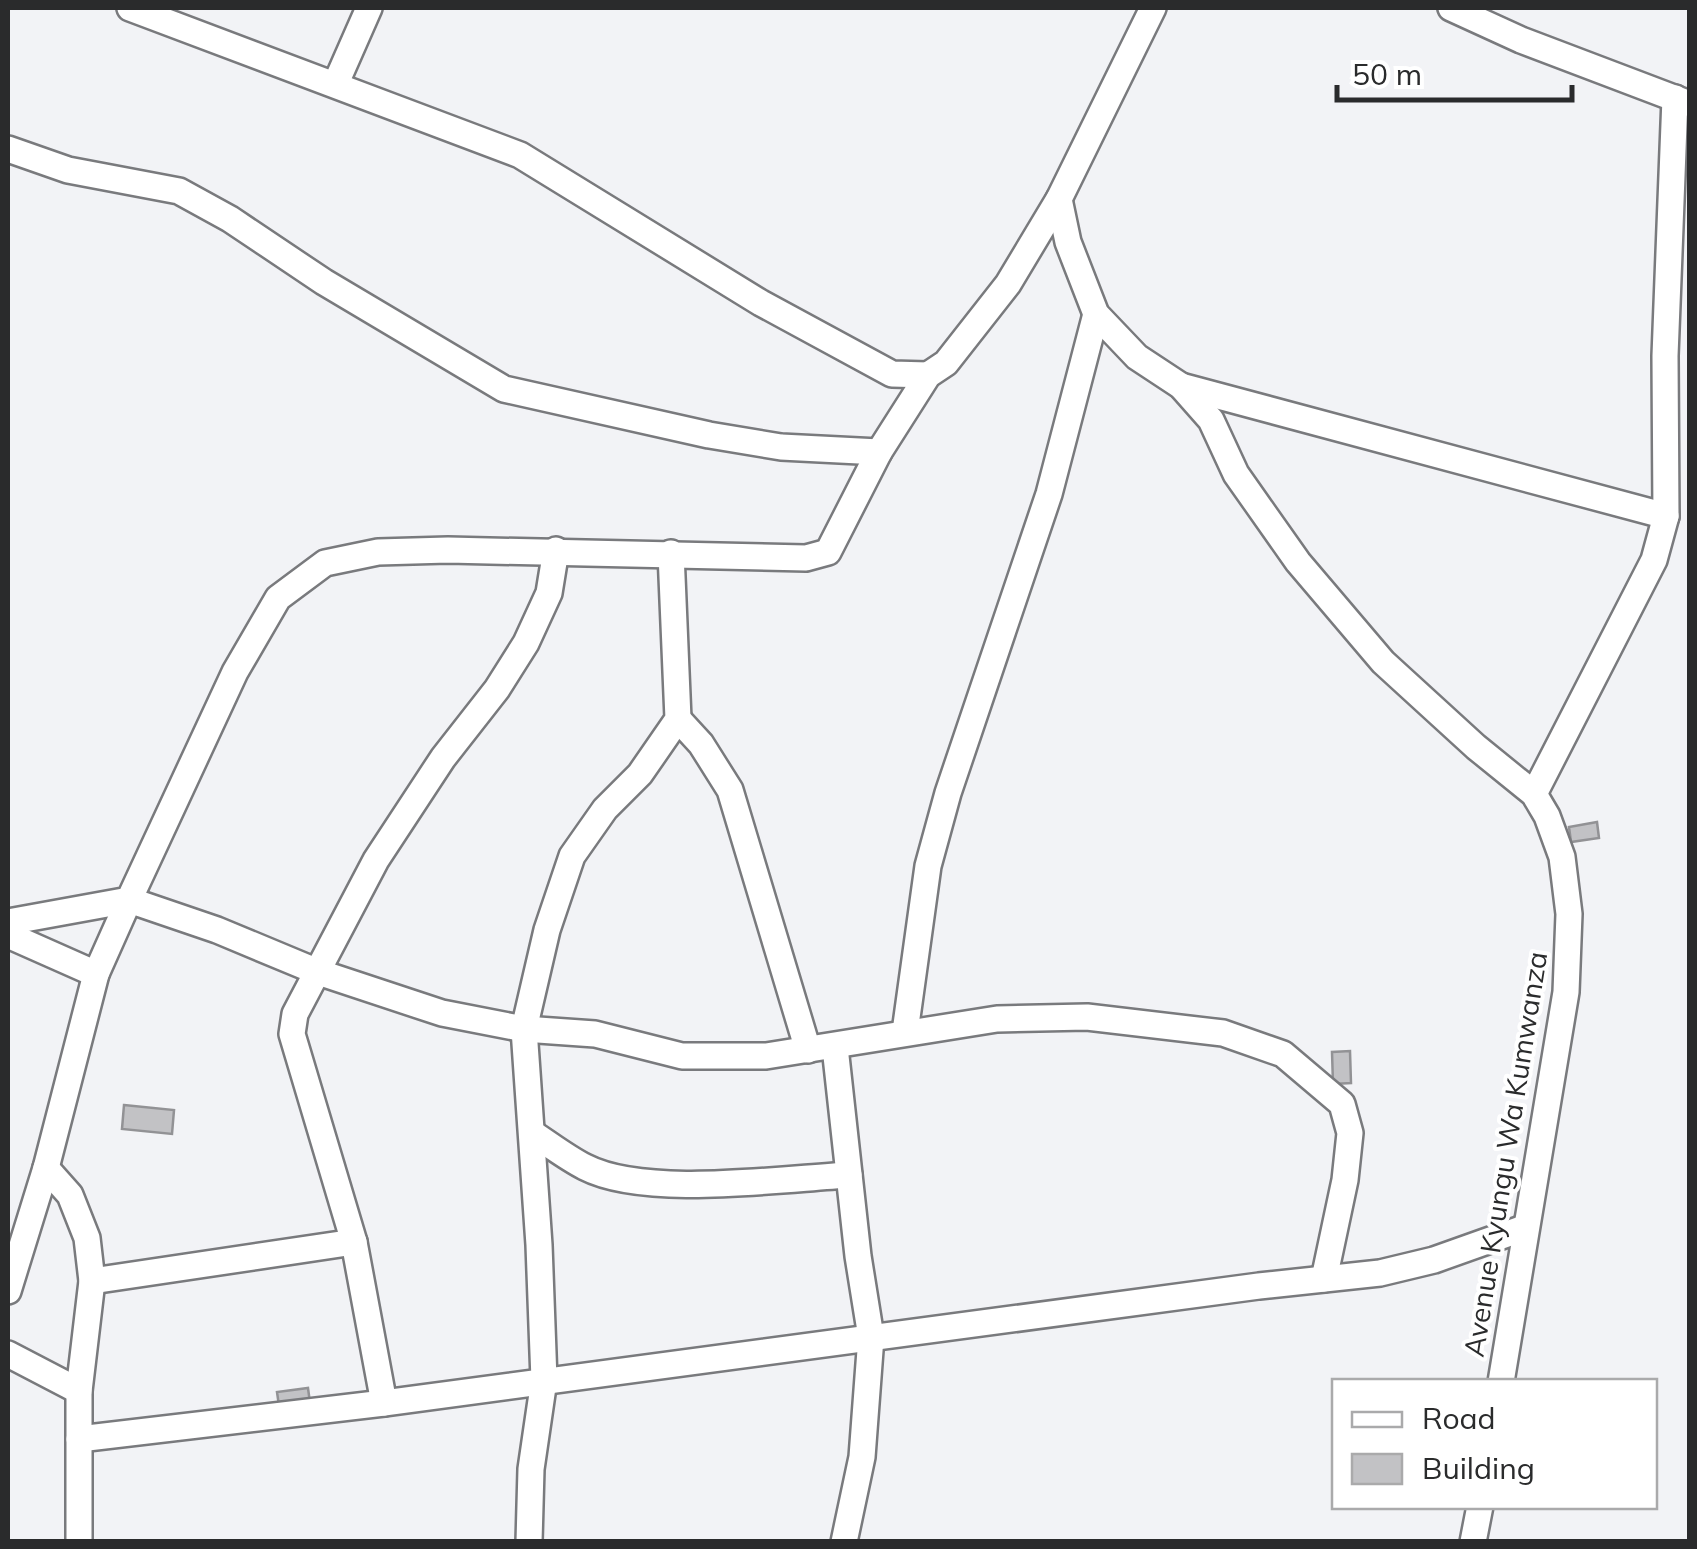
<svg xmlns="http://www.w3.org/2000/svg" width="1697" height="1549" viewBox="0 0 1697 1549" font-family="Mulish,sans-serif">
	<rect width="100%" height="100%" fill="#f2f3f6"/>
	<g fill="#c2c2c5" stroke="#929295" stroke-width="2.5">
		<polygon points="1597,822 1599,838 1571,842 1569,827"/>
		<polygon points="1350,1051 1351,1083 1333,1084 1332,1052"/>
		<polygon points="124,1105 174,1110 172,1134 122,1129"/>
		<polygon points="308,1388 310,1403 279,1406 277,1392"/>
	</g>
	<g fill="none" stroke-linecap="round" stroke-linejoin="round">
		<g stroke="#797a7d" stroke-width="30">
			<g id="minor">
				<polyline points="130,8 520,155 761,303 892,374 928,375"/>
				<polyline points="1451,8 1521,40 1687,103"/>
				<polyline points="336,83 369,8"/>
				<polyline points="8,149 68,170 179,191 230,219 324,282 504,389 709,435 781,447 879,452"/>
				<polyline points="1059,199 1068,242 1096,314 1137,357 1181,386 1211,420 1236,474 1298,562 1383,662 1476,747 1534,794 1547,816 1562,857 1569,914 1566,992 1501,1382"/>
				<polyline points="1181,386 1666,516"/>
				<polyline points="678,719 701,744 730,790 808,1050"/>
				<polyline points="1534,794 1654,560 1666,516 1665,356 1675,98"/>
				<polyline points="8,922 129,900 235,672 278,598 325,563 378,552 448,550 806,558 828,552 879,452 928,375 946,363 1008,284 1059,199 1153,8"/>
				<polyline points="8,935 96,974"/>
				<polyline points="905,1032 928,866 948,793 1049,494 1096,314"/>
				<polyline points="835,1047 858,1256 871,1337 862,1457 844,1542"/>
				<path d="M532,1133C549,1144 567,1158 585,1167C645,1198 779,1179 849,1175"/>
				<polyline points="46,1168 70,1195 87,1238 92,1281 79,1391 79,1542"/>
				<polyline points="92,1281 354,1242"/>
				<polyline points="8,1291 46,1168 96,974 129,900 217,930 318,972 442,1013 524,1029 595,1034 682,1056 766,1056 997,1019 1087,1017 1223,1033 1283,1054 1342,1104 1350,1133 1345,1180 1324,1279"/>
				<polyline points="8,1354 79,1391"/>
				<polyline points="384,1403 354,1242 292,1034 295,1014 376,860 443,758 497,689 526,643 549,593 556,550"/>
				<polyline points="79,1439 384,1403 1259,1286 1380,1273 1434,1260 1524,1228"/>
				<polyline points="529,1542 531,1469 544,1380 539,1245 524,1029 547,930 572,856 605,809 640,774 678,719 671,553"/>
				<polyline points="1473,1542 1480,1506"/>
			</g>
		</g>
		<use href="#minor" stroke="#fff" stroke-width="25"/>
	</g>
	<g text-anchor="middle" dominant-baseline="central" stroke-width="8" stroke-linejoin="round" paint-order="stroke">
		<g font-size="28" fill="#2a2b2c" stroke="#fff">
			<text transform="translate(1505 1154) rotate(-81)">Avenue Kyungu Wa Kumwanza</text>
		</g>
	</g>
	<rect width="1697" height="1549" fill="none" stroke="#2a2b2c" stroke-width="20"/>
	<rect x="1332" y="1379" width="325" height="130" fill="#ffffff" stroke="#aaaaab" stroke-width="2.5"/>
	<rect x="1352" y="1412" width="50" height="15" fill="#ffffff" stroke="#aaaaab" stroke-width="2.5"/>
	<text x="1422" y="1429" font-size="30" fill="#2a2b2c">Road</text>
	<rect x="1352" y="1454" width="50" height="30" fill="#c2c2c5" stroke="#aaaaab" stroke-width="2.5"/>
	<text x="1422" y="1479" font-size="30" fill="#2a2b2c">Building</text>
	<path d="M1337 85v15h235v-15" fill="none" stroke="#2a2b2c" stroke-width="5"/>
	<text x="1352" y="85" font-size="30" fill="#2a2b2c" stroke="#ffffff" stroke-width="8" paint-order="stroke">50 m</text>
</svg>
